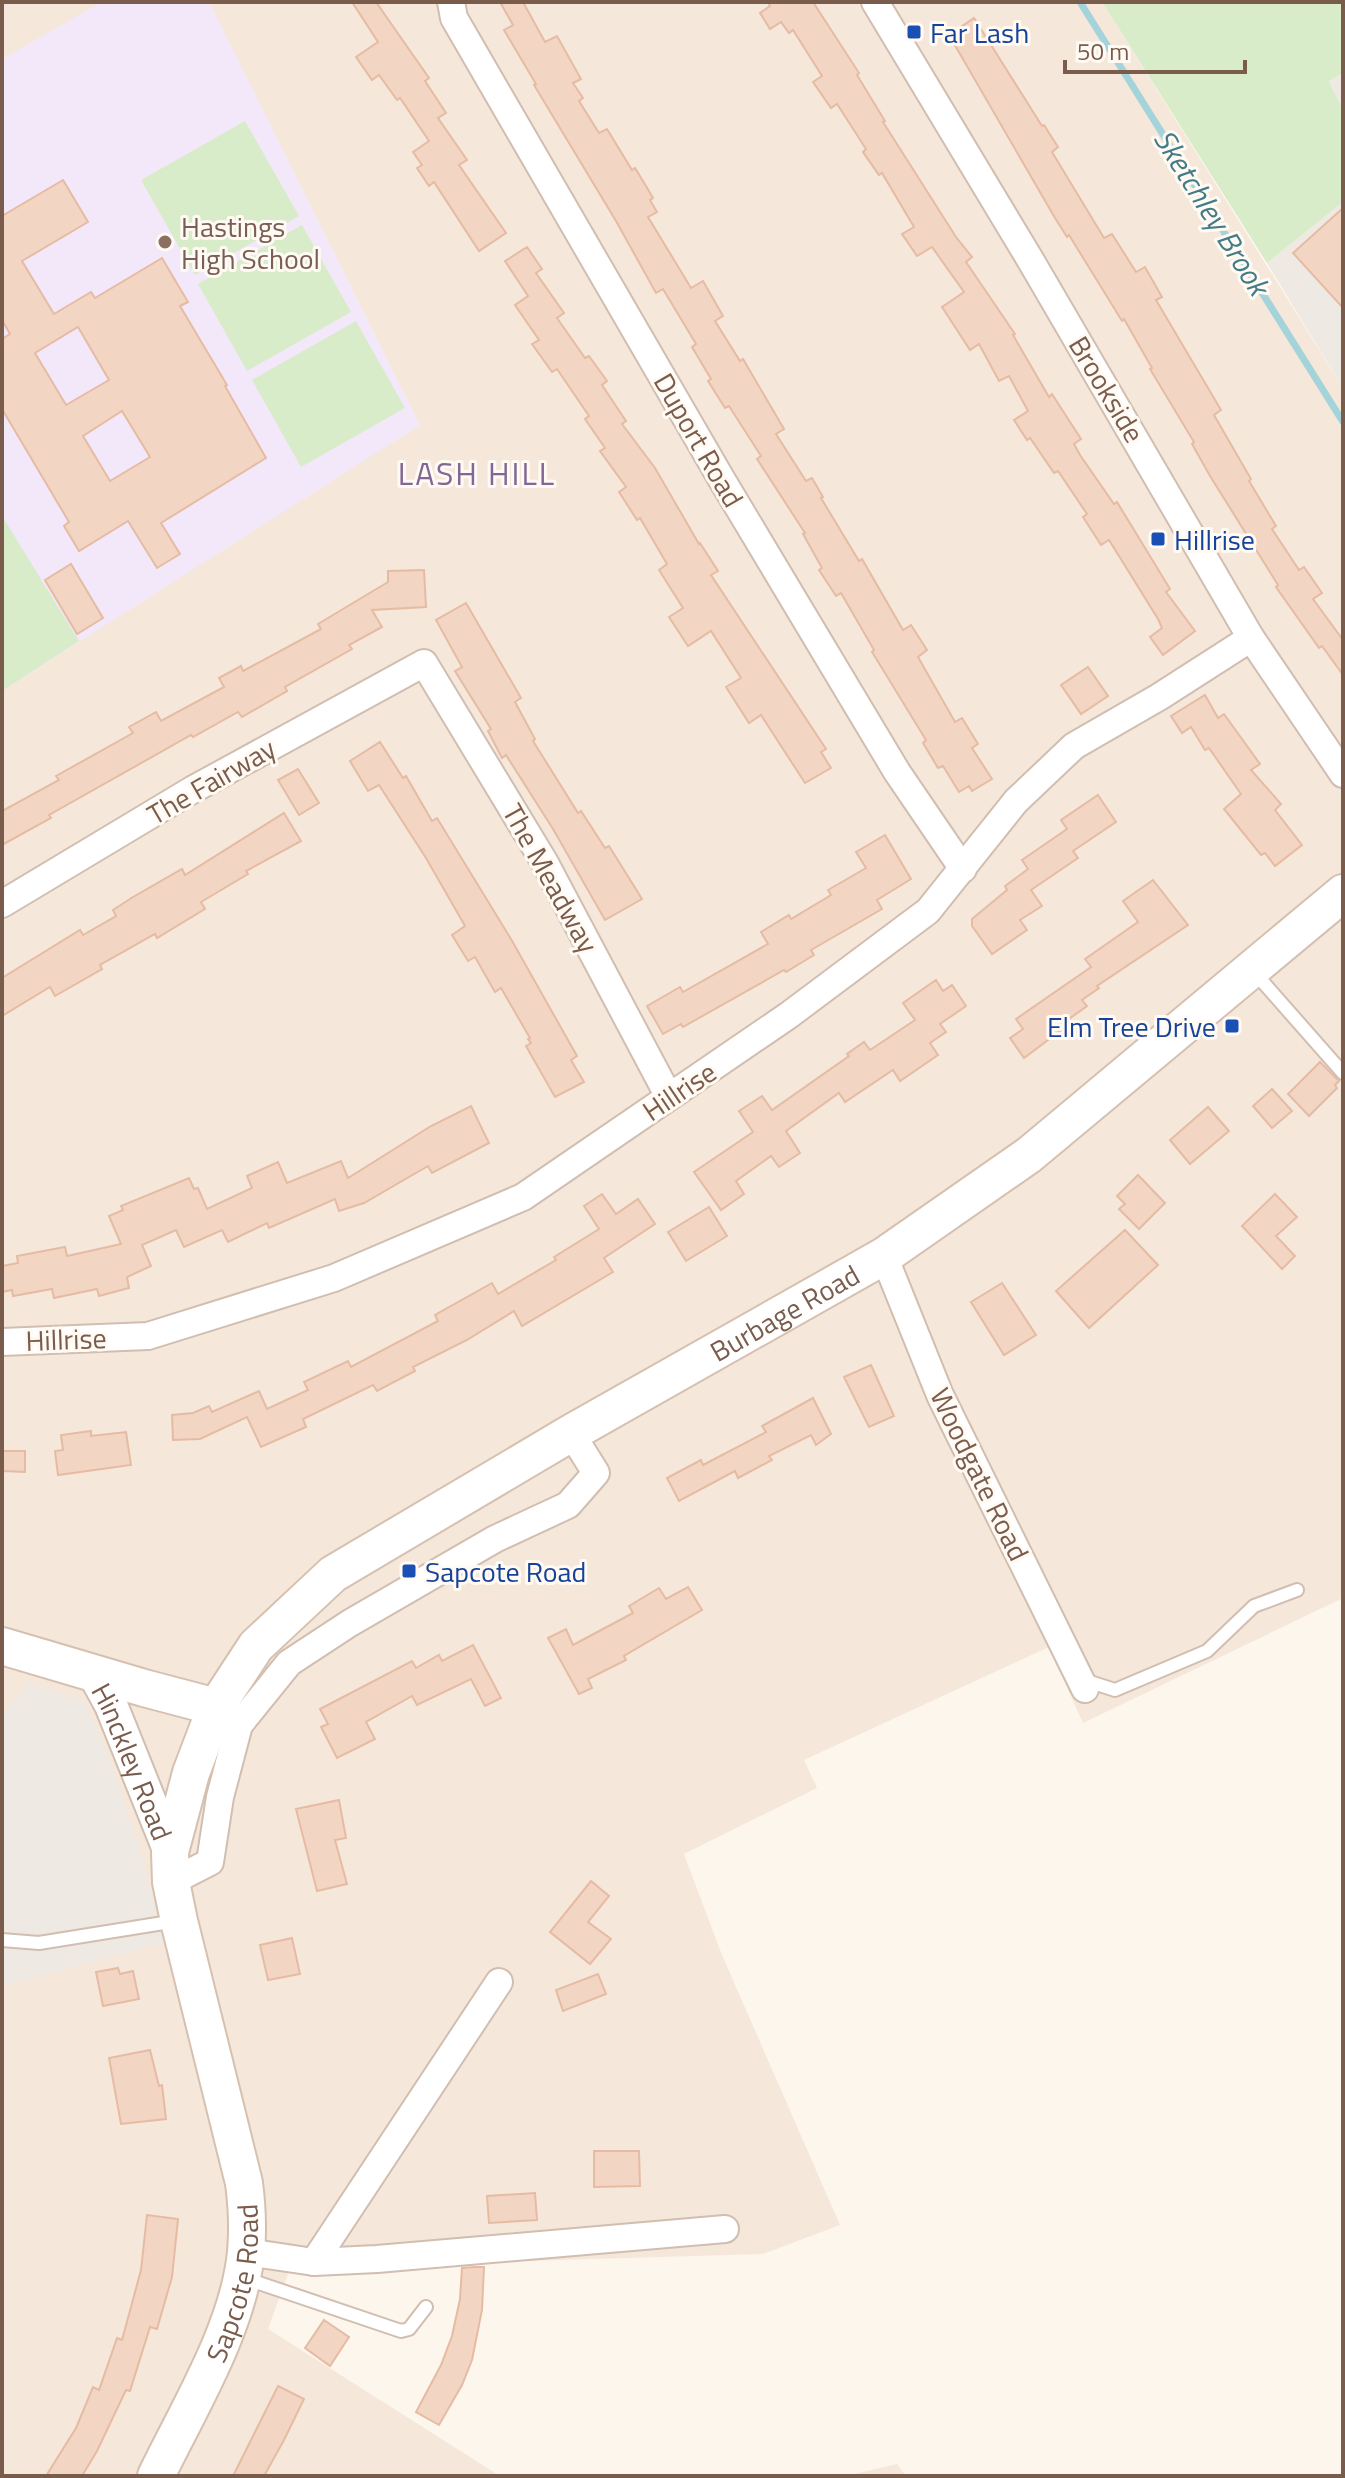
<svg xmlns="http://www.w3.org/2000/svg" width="1345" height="2478" viewBox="0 0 1345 2478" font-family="'Titillium Web',sans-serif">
	<rect width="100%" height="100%" fill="#fdf6ec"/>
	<g fill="#f5e8da">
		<polygon points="2,2 1102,2 1343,388 1343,1598 1083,1723 1049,1647 804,1760 817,1788 684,1854 722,1955 840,2225 763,2254 290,2268 268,2329 500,2476 2,2476"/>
		<polygon points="897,2464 906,2476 845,2476"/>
	</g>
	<g fill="#efe9e4">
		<polygon points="1343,73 1343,110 1329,81"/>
		<polygon points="1343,202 1343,388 1267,263"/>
		<polygon points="28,1682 84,1701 109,1759 140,1851 165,1942 2,1986 2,1716"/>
	</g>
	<polygon fill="#f3e8fa" points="102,2 209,2 420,425 2,691 2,59"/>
	<g fill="#d8ecc9">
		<polygon points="1102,2 1343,2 1343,73 1329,81 1343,110 1343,202 1267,263"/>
		<polygon points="245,121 299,216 195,275 141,180"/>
		<polygon points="302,225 351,312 247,371 198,284"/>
		<polygon points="356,321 405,408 301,467 252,380"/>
		<polygon points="2,516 79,641 2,691"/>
	</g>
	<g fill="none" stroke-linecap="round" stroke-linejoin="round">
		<polyline stroke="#a5d3da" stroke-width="7" points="1080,2 1343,422"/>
	</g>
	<g fill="#f3d5c3" stroke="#e6bba3" stroke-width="2" fill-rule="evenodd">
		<polygon points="352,2 376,2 429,78 425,81 446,113 438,118 467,160 459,165 506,233 479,251 434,182 429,186 417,168 422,165 413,152 429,141 400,98 397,100 379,75 372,80 356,57 378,42"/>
		<polygon points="500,2 523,2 545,42 557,36 581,79 573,83 583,98 579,101 599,133 607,129 632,170 635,168 646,186 653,198 650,200 657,212 648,217 691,288 703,281 723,316 715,321 740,361 743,359 784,429 776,434 806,481 812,478 823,497 821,498 859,561 862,559 903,630 911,625 927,650 918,657 955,722 962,718 978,744 972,748 992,779 972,791 969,786 959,792 943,766 938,768 923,743 926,740 872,652 874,650 841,593 836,596 819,570 822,568 803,534 805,533 757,459 761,456 729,406 725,408 708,381 711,379 692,347 696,344 663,289 656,293 616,221 534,85 536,84 504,30 513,25"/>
		<polygon points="768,2 813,2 859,73 857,75 885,121 883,122 956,237 972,257 966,262 1015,334 1013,335 1049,397 1052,394 1081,439 1074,444 1080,455 1114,504 1117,502 1170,589 1166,592 1195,631 1163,655 1150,637 1162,628 1158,619 1109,540 1101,545 1083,517 1087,514 1058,471 1054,473 1030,438 1027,440 1014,420 1028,411 1009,376 999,381 979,344 970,350 942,307 964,292 932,247 917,256 902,234 914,227 882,173 879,175 863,152 866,149 837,104 831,108 813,82 822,76 793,30 789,33 781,22 770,29 760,13 770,6"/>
		<polygon points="974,18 1042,126 1044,125 1058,147 1052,152 1104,238 1112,234 1136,272 1145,267 1162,297 1156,300 1221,410 1214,415 1251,479 1249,481 1276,526 1272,529 1299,570 1304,567 1322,593 1313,599 1343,640 1343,675 1322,646 1319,648 1276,587 1278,585 1210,476 1192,444 1194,442 1150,369 1152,368 1124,319 1122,321 1069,235 1067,237 1055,218 949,35"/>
		<path d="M63,180L88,222L22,261L54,314L91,292L95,298L162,258L188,302L180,306L227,385L225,386L266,458L161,523L180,554L157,568L128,521L79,551L64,526L69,522L2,409V339L10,334L2,320V216ZM78,327L109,380L66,405L35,353ZM122,411L150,457L110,481L83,436Z"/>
		<polygon points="1343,208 1343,308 1293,253"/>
		<polygon points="527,247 542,269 536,273 564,313 557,318 585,358 589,356 607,381 602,385 626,421 622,424 655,468 699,544 700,543 718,571 711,575 826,749 821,752 831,768 805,783 761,715 749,723 726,687 741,678 711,631 688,646 669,617 683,608 659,570 667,564 640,518 637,520 619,492 626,487 600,451 605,448 585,419 589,416 557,369 552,372 532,344 539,340 515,305 528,296 505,261"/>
		<polygon points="71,564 103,618 77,634 45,580"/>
		<polygon points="424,570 426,607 372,610 382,627 349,645 352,649 285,687 287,691 242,717 238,712 193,737 191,735 49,815 51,818 2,845 2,811 59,780 56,776 133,733 129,727 156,712 161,721 224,687 219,678 241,666 243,671 321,629 318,624 388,582 388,571"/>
		<polygon points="466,603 521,698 515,702 535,739 533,741 578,813 581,811 605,848 609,846 642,899 605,920 553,829 506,755 502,758 488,731 491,729 455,671 462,667 436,620"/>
		<polygon points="1088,667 1108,696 1081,714 1061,685"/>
		<polygon points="1205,695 1218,718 1224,714 1260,764 1251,770 1281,804 1275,810 1302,845 1275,866 1265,853 1261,855 1224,809 1241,794 1209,748 1205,750 1191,727 1182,733 1171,716"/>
		<polygon points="380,742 403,778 406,776 432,821 437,818 511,939 577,1056 571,1060 584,1082 555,1097 526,1046 531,1043 528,1039 530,1038 501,988 495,992 475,957 468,961 452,935 465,926 426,858 379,785 368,791 350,761"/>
		<polygon points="298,769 319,803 299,815 278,780"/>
		<polygon points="1098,795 1116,822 1073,851 1078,858 1031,890 1042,906 1020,920 1027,930 992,954 972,926 972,919 1007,890 1005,886 1028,869 1022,860 1067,829 1061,820"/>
		<polygon points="284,813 301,841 246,871 248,874 201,902 205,909 157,938 155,934 100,965 102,969 55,996 50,987 2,1016 2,978 80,930 83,935 116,916 113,910 133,897 182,869 185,875"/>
		<polygon points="885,835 911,879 877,900 882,909 811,950 814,955 786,972 784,970 683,1027 681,1024 663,1034 647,1006 680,987 683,992 768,944 761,932 789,915 791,919 831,895 828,890 866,868 856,852"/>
		<polygon points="1153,880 1188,925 1097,986 1099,988 1082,1000 1087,1006 1062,1024 1064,1028 1024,1058 1010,1038 1023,1029 1016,1019 1091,967 1085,959 1138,922 1123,901"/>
		<polygon points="936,980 943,991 952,985 966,1006 940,1024 946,1032 930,1043 938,1055 900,1081 893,1070 845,1102 839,1093 786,1131 800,1153 779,1167 771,1156 736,1181 744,1194 721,1210 694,1172 753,1132 739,1111 762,1096 772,1110 849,1056 847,1054 864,1042 870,1050 915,1020 903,1003"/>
		<polygon points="1320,1062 1339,1081 1335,1085 1337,1088 1309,1116 1288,1094"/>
		<polygon points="1272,1089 1292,1111 1272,1128 1253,1106"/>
		<polygon points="471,1106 489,1143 432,1173 428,1166 364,1203 339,1211 335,1199 269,1228 267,1223 228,1242 222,1230 184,1247 176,1230 142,1245 151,1266 127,1277 129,1288 99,1296 97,1289 54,1298 52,1289 13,1296 12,1290 2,1292 2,1266 18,1263 17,1256 65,1247 67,1256 121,1244 109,1216 123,1210 121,1206 189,1178 194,1189 198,1188 207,1209 252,1188 247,1176 278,1162 287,1183 341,1161 348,1178 431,1126"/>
		<polygon points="1208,1107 1229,1131 1190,1164 1170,1140"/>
		<polygon points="1138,1175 1165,1203 1139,1229 1119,1209 1125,1204 1117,1196"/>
		<polygon points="602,1194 616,1214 638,1199 655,1224 604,1258 613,1272 522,1326 514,1311 467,1340 413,1367 415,1371 377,1391 373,1385 303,1419 306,1427 261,1447 247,1417 200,1439 173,1440 172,1415 193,1413 209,1406 212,1412 259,1391 267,1409 308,1390 304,1382 348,1361 351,1367 438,1321 435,1315 492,1283 498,1294 556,1260 554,1257 599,1229 584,1206"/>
		<polygon points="1275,1194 1297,1217 1276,1236 1295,1256 1282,1269 1242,1226"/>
		<polygon points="709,1207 727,1236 686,1261 668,1232"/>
		<polygon points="1125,1230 1158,1265 1089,1328 1056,1291"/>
		<polygon points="1002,1283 1036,1335 1004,1355 971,1302"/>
		<polygon points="871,1365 894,1416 869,1427 844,1377"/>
		<polygon points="813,1398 831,1434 816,1445 811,1435 769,1456 772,1460 738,1478 735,1471 679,1501 667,1478 701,1460 703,1465 766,1432 762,1426"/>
		<polygon points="91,1431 91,1436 126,1432 131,1465 58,1475 55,1451 63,1450 61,1435"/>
		<polygon points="2,1451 25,1451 25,1472 2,1471"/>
		<polygon points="688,1587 702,1610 624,1656 626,1660 588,1679 592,1688 579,1694 548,1638 566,1629 573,1645 633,1613 629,1606 659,1588 666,1599"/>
		<polygon points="473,1645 501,1698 485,1706 471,1679 417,1705 412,1696 366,1722 375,1739 337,1758 321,1727 328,1724 320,1709 412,1661 416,1668 439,1655 442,1661"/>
		<polygon points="339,1800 346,1838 335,1840 347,1884 317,1891 296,1809"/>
		<polygon points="591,1881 609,1896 588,1922 611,1939 590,1964 550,1932"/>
		<polygon points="292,1938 300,1974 268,1980 260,1945"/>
		<polygon points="118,1968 120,1974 133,1971 139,1999 103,2006 96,1972"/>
		<polygon points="598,1974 606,1994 563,2011 556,1990"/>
		<polygon points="150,2050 159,2086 162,2085 166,2119 121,2124 109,2058"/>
		<polygon points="594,2151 639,2151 640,2186 594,2187"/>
		<polygon points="535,2193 537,2220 489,2223 487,2196"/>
		<polygon points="147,2215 178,2219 172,2277 157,2329 150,2327 130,2391 126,2390 97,2451 82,2476 46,2476 76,2428 93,2387 99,2390 117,2338 122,2340 141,2270"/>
		<polygon points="474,2267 484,2267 482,2310 472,2360 462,2385 439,2425 416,2412 441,2365 452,2336 460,2299 462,2268"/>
		<polygon points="324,2320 349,2337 330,2366 305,2348"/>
		<polygon points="278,2386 304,2399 284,2440 264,2476 233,2476"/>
	</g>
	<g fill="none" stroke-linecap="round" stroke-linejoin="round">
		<g stroke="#d1beb0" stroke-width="16">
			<g id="service">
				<polyline points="1254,972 1343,1073"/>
				<polyline points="1084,1680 1115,1690 1207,1651 1254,1606 1297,1590"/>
				<polyline points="2,1940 39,1943 176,1921"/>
				<polyline points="244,2278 401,2331 409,2329 426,2307"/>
			</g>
		</g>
		<g stroke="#d1beb0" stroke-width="30">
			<g id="minor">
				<polyline points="451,2 454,18 722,480 897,772 963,869"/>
				<polyline points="875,2 1031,261 1251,638 1343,774"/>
				<polyline points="2,904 192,790 424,663 545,863 669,1097"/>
				<polyline points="884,1256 940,1395 1085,1689"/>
				<polyline points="2,1342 148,1336 334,1278 523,1197 789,1015 928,911 1016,801 1074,746 1159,697 1251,638"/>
				<polyline points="171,1882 210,1862 220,1797 239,1725 289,1663 350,1623 495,1539 568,1505 596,1473 571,1433"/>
				<polyline points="246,2252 314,2262 377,2259 725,2229"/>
				<polyline points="314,2262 499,1982"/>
			</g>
		</g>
		<g stroke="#d1beb0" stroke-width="36">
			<g id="tertiary">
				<path id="s1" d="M93,1672L111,1705L170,1852"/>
			</g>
		</g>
		<g stroke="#d6c0b0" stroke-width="40">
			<g id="secondary">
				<polyline points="2,1646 144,1688 216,1707"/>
				<path id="s2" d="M156,2476C189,2408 239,2327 246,2252C248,2229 247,2206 244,2183L179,1921L171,1882L170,1852L191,1773L216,1707L256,1646L333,1574L571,1433L884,1256L1029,1155L1343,893"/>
			</g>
		</g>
		<use href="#service" stroke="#fff" stroke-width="12"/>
		<use href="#minor" stroke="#fff" stroke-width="26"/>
		<use href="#tertiary" stroke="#fff" stroke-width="32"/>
		<use href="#secondary" stroke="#fff" stroke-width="36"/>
	</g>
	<g fill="#1a4fb4" stroke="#fffaf3" stroke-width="3">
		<rect x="906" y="24" width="16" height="16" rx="4"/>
		<rect x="1150" y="531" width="16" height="16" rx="4"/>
		<rect x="1224" y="1018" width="16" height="16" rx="4"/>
		<rect x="401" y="1563" width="16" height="16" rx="4"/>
	</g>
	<circle fill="#8d6e63" stroke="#fffaf3" stroke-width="3" cx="165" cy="242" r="8"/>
	<g text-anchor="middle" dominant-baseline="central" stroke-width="6" stroke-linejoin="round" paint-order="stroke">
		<g font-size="28" fill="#164399" stroke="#fffaf3" text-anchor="start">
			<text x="930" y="32">Far Lash</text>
			<text x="1174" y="539">Hillrise</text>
			<text x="1216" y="1026" text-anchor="end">Elm Tree Drive</text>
			<text x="425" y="1571">Sapcote Road</text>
		</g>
		<g font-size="28" fill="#785e54" stroke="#fffaf3" text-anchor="start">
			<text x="181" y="226">Hastings<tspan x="181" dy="32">High School</tspan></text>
		</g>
		<g font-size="28" fill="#7a5c4d" stroke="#fffaf3">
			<text transform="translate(1107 389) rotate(59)">Brookside</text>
			<text transform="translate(699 440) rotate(60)">Duport Road</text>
			<text transform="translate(211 781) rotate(-30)">The Fairway</text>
			<text transform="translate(551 878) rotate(61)">The Meadway</text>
			<text transform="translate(679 1091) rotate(-34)">Hillrise</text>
			<text stroke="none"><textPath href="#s2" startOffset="1504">Burbage Road</textPath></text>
			<text transform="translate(66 1339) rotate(-2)">Hillrise</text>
			<text transform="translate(980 1474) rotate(64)">Woodgate Road</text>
			<text stroke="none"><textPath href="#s1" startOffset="98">Hinckley Road</textPath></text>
			<text stroke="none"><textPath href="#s2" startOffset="210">Sapcote Road</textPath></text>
		</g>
		<g font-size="30" font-style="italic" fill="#437c86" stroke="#fffaf3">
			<text transform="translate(1212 212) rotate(58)">Sketchley Brook</text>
		</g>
		<g font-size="32" letter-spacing="2" fill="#846695" stroke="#fffaf3">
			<text x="477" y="473">LASH HILL</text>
		</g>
	</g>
	<rect width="1345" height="2478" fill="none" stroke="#7a5c4d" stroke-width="8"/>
	<path d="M1065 60v12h180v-12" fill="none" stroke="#7a5c4d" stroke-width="4"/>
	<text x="1077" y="60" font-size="24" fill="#7a5c4d" stroke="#fffaf3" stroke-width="6" paint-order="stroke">50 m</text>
</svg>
